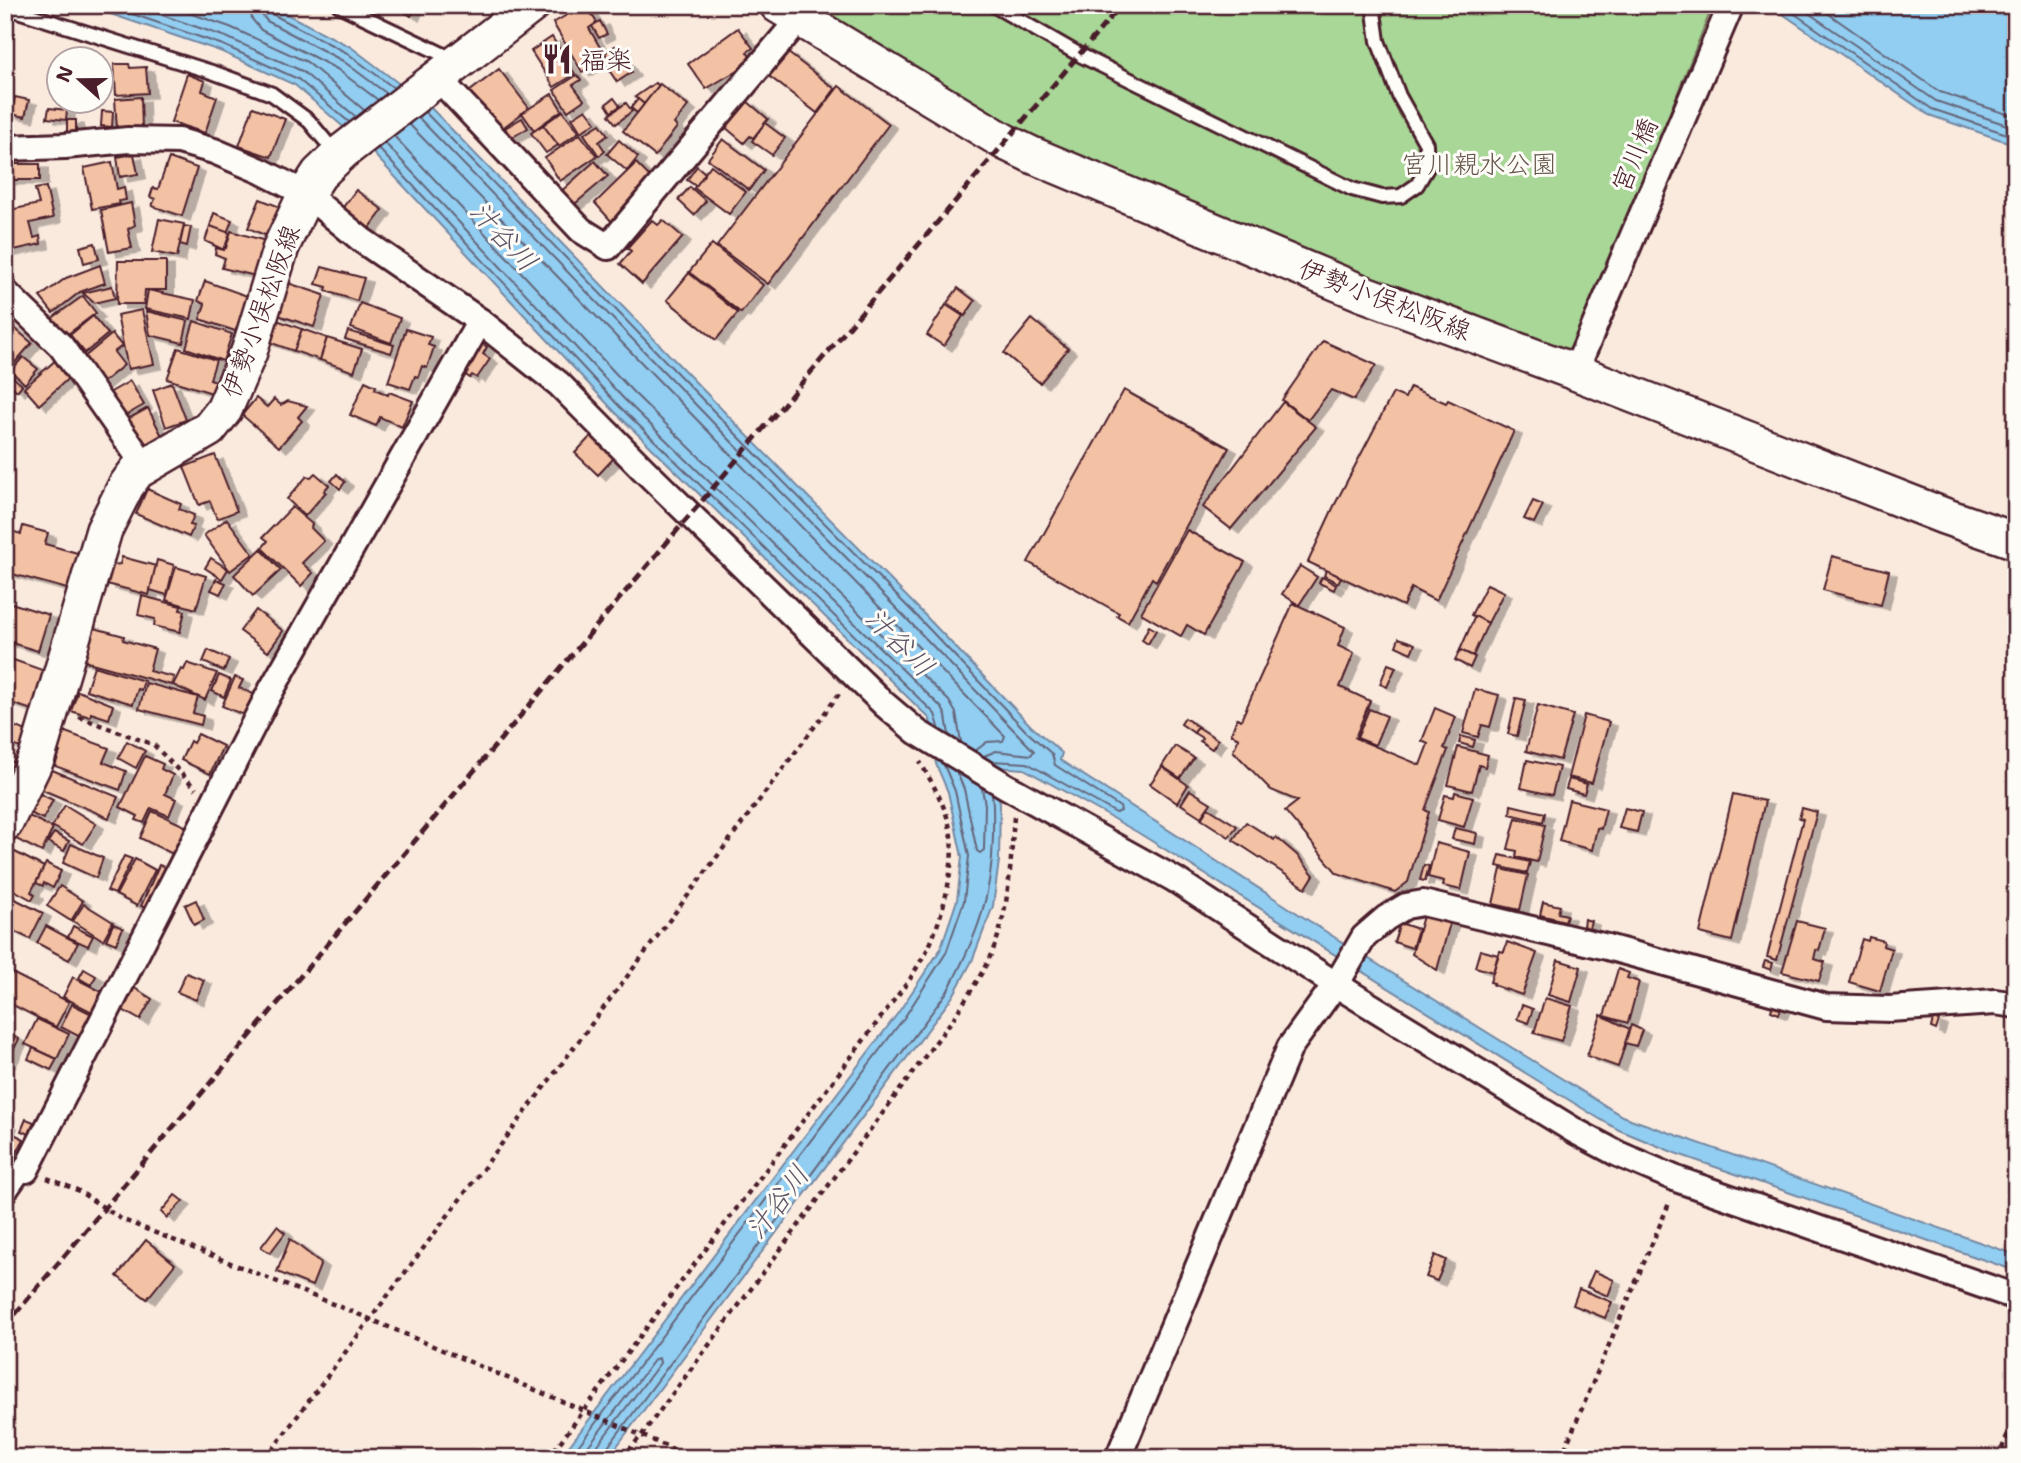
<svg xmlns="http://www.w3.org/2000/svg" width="2021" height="1463" viewBox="0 0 2021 1463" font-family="'Shantell Sans','Klee One',sans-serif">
	<defs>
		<filter id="shadow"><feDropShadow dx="8" dy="4.5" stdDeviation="0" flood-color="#0004"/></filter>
	</defs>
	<rect width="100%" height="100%" fill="#faeade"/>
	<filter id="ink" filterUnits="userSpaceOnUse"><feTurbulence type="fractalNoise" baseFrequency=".0143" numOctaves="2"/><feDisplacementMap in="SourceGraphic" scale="14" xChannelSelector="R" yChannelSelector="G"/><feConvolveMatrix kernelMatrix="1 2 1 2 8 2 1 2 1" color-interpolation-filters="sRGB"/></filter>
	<g filter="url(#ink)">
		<polygon fill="#a9d797" stroke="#7a7b61" stroke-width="2" points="783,5 1713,5 1567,369 1005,142"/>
		<g fill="#91cef1" stroke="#7588a2" stroke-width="2">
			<polygon points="84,5 269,5 351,47 432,109 737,425 916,606 1031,726 1062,753 1060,760 1345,944 1622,1116 2016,1255 2016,1271 1675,1153 1619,1130 1598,1118 1137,832 1024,769 995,767 1000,804 999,861 993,906 972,961 953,996 608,1458 560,1458 898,1013 940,950 957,900 962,857 948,792 936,764 930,719 614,411 371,151 295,85 220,51"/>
			<polygon points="1770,5 2016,5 2016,145 1929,115"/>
		</g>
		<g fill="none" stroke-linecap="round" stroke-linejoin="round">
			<g stroke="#66657a" stroke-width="2">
				<polyline points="106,5 223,45 298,79 349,122"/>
				<polyline points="133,5 226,37 302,71 356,117"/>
				<polyline points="166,5 230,27 307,62 364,110"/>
				<polyline points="250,5 252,19 261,30 337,69 378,100"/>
				<polyline points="260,5 262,15 267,21 343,61 386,93"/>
				<polyline points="269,5 272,14 347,53 394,88"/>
				<polyline points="1782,5 1932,109 2016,137"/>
				<polyline points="1797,5 1936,101 2016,128"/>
				<polyline points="1816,5 1940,92 2016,117"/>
				<polyline points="425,112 732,430 911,610 1026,731 1052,754 1055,765 1120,807 1121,811 1116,813 1027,763 992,761"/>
				<polyline points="418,117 726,436 905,617 1034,751 1031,755 996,751 984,756"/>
				<polyline points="409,124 1005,736 1003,741 987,742 975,751"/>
				<polyline points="394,136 633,392 949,701 956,713 961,742"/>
				<polyline points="385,143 625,400 942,708 946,716 949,735"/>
				<polyline points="378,148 619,406 935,714 940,730"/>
				<polyline points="957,773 964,789 977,851 980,853 984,850 985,805 982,788"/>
				<polyline points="569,1458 904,1018 946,953 964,901 969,856 955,791 944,765"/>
				<polyline points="579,1458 655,1359 659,1358 660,1363 597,1446 594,1458"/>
				<path d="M603,1458L605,1451L947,992C976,938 992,899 993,837C993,823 994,808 992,794"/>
			</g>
		</g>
		<g fill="#f3c1a4" stroke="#4a1f2b" stroke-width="2" filter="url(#shadow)">
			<polygon points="394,5 408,5 414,9 411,16"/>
			<polygon points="584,5 586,5 597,23 589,28 606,58 582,72 553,23"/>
			<polygon points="600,21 607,34 599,38 592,26"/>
			<polygon points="738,28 753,48 747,52 753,61 706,89 688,64"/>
			<polygon points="552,37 575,74 554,87 531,51"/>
			<polygon points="615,46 632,72 617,82 607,67 612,63 605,53"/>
			<polygon points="787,52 835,89 817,113 769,76"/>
			<polygon points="114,64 129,64 130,68 146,67 148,93 116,95"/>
			<polygon points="499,69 529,108 500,130 469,92"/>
			<polygon points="187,74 205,81 202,91 217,97 205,133 171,122"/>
			<polygon points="577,75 581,80 573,85 584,100 568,111 554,90"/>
			<polygon points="655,83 659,85 644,104 635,97"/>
			<polygon points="660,84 688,106 674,124 677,127 655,156 623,131"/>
			<polygon points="839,86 889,124 768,284 717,246"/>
			<polygon points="552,94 562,110 534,130 522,113"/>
			<polygon points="15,97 29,100 25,117 11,114"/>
			<polygon points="141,97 142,128 117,129 115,99"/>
			<polygon points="614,98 620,106 611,112 606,104"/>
			<polygon points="638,99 644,104 637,113 631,108"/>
			<polygon points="747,101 768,119 753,138 750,136 744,143 725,127"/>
			<polygon points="626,103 632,111 616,124 609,115"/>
			<polygon points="253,107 285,119 271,157 239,146"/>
			<polygon points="49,108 67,110 66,120 47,118"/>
			<polygon points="586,109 596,122 581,132 572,118"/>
			<polygon points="102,111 113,112 112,127 101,126"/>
			<polygon points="563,111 579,132 559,146 543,125"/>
			<polygon points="522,118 528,128 511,138 505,128"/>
			<polygon points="67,120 76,120 76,134 67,133"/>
			<polygon points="765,123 785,138 772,155 752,141"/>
			<polygon points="600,124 608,135 599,142 605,151 599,156 584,134"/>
			<polygon points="543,125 558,145 546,153 531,133"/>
			<polygon points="580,134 597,156 560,181 545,158"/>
			<polygon points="723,139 764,170 749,190 708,159"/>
			<polygon points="619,140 638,157 627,171 607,154"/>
			<polygon points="134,154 138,174 120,177 117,157"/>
			<polygon points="169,158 197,168 182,216 152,206 155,199 150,197 153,188 158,189"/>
			<polygon points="595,161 608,176 570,208 558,194"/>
			<polygon points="112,162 117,189 124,187 126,200 119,201 120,204 92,209 84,168"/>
			<polygon points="636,163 651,178 639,190 641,196 613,223 595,203"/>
			<rect x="8" y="164" width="32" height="16"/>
			<polygon points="711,165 746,192 729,214 694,188"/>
			<polygon points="697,166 705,173 696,186 687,180"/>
			<polygon points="46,187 53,218 30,223 34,238 40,236 41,244 5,252 5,211 39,204 35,189"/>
			<polygon points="690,187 706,201 694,215 678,200"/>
			<polygon points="356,190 383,210 368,230 341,210"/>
			<polygon points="260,199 280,207 267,236 248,228"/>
			<polygon points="131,203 135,225 128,229 132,248 109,252 101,210"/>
			<polygon points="214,213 232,220 227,233 210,226"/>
			<polygon points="159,219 184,224 177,257 152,252"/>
			<polygon points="652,220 658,225 663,220 683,237 642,284 620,264 631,251 627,248"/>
			<polygon points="184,226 191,227 187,246 180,244"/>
			<polygon points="210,226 230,233 224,250 205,241"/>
			<polygon points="231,231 266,241 256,276 222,268 225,258 215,254 216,248 224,250 224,247 226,248"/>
			<polygon points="95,243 99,259 84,263 80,247"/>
			<polygon points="712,244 763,285 741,313 689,272"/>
			<polygon points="118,261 166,261 166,290 145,290 144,304 117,304"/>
			<polygon points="100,265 105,283 80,292 53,313 40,297 66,278"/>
			<polygon points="322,267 364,278 357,301 326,291 327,287 316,284"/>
			<polygon points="689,273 738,313 716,340 667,300"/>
			<polygon points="205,281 250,297 238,332 200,319 205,304 198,301"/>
			<polygon points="285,282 324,295 314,327 275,314"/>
			<polygon points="112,286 115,298 94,303 83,293"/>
			<polygon points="958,288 975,301 965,316 947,303"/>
			<polygon points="148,290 195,300 191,319 145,309"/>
			<polygon points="83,296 96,313 64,337 51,319"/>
			<polygon points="360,303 400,318 391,343 351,328"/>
			<polygon points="946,305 963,316 944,346 927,335"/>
			<polygon points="142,310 154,364 128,369 117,315"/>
			<polygon points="146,311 188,321 183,343 150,335"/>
			<polygon points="93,316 108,334 85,353 70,335"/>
			<polygon points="274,319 302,329 294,351 266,341"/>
			<polygon points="1032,319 1068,349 1040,383 1004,353"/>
			<polygon points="5,320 32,343 5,374"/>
			<polygon points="194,321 232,334 223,361 186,348"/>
			<polygon points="302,329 327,338 320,360 294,351"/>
			<polygon points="406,329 431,337 428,345 434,347 427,368 422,366 418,377 415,376 410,389 388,382"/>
			<polygon points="348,331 394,345 391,353 345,339"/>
			<polygon points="112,334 122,346 114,352 124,365 102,383 82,359"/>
			<polygon points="327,338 362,349 354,372 320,360"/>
			<polygon points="1323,341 1376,365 1354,400 1331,390 1308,420 1282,400"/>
			<polygon points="480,342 487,347 483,354 490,359 477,378 472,375 470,378 460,371"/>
			<polygon points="178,348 216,360 210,379 216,381 212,393 167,379"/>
			<polygon points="23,357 38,369 25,384 11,371"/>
			<polygon points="57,359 72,375 39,405 24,388"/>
			<polygon points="13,377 22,385 17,391 8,383"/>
			<polygon points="130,381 144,405 123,417 109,393"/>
			<polygon points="365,381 376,386 375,389 388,395 389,392 413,401 402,427 380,417 376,426 350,415"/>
			<polygon points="172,383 186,420 166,427 153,390"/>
			<polygon points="1410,387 1446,403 1448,400 1514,431 1436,601 1411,588 1403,606 1308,562 1334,506 1393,393 1405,398"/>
			<polygon points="1124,390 1229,448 1156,581 1152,578 1128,622 1117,616 1119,613 1028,562"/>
			<polygon points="256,398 267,407 274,399 281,405 288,401 307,406 298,417 302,421 279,447 242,415"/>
			<polygon points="1283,402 1316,427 1231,529 1203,507"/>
			<polygon points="148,408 162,436 144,447 128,419"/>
			<polygon points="591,436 614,458 598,475 575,453"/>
			<polygon points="215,455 237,511 217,519 210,501 199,505 184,467"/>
			<polygon points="315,473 329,485 324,491 326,492 305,516 287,499 307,476 310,478"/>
			<polygon points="337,474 345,482 340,489 331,481"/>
			<polygon points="147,489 181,504 179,509 194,515 190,525 194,526 189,537 136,514"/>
			<polygon points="1533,501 1543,505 1534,523 1524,519"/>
			<polygon points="292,507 312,524 311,528 324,541 302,563 313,573 301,586 262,548 268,541 263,537"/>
			<polygon points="227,519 253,554 230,571 204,535"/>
			<polygon points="23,526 48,533 45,544 81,554 71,590 5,572 5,529 21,534"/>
			<polygon points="1187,530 1245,562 1204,635 1187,625 1181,636 1141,613"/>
			<polygon points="261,549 281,570 253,596 234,575"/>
			<polygon points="1832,556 1889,571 1881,605 1823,590"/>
			<polygon points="122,557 156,566 149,595 107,584 112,565 120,564"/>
			<polygon points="211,558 228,569 222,579 205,568"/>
			<polygon points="157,560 174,565 167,595 150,590"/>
			<polygon points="1300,566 1317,577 1299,605 1282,594"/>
			<polygon points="176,567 206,576 196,609 166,600"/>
			<polygon points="1326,570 1341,577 1338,583 1324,576"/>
			<polygon points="1322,577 1336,585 1334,590 1319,583"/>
			<polygon points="216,579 226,583 220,594 211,590"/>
			<polygon points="1487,584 1504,592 1488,623 1471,615"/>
			<polygon points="142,596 181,606 180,610 185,611 180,632 154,626 155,619 138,615"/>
			<polygon points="5,601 49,615 38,651 5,641"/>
			<polygon points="1293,603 1345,627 1338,646 1354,653 1340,687 1370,701 1355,738 1420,765 1428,744 1422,741 1435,708 1456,717 1444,748 1448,750 1425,810 1429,812 1408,882 1395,892 1337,873 1285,811 1298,801 1271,790 1233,751 1239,738 1231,734 1237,718 1241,720"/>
			<polygon points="256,610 283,631 268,652 240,631"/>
			<polygon points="1475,616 1488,623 1473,656 1460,650"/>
			<polygon points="87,626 124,636 123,640 155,649 149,671 174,677 171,685 77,659"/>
			<polygon points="1149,626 1156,630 1148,644 1142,640"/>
			<polygon points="1399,638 1415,644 1411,653 1396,646"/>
			<polygon points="208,650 229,659 224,671 203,662"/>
			<polygon points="1460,650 1475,657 1470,668 1455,660"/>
			<polygon points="5,657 45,671 32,710 5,701 5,688 10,675 5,674"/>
			<polygon points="187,663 217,673 205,700 173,685 181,669 184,670"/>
			<polygon points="1388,664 1396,667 1387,687 1380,684"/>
			<polygon points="94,666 144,681 141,690 138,689 133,704 86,690"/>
			<polygon points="219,675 231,680 224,697 212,691"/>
			<polygon points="235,677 243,680 239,688 258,696 249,717 222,706"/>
			<polygon points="146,683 198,697 193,713 203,716 201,725 139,709"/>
			<polygon points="1475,689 1499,695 1490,727 1482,725 1478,737 1463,733"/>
			<polygon points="78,691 113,705 109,719 91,713 90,717 71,711"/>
			<polygon points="1516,698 1526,700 1517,736 1508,734"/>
			<polygon points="1538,705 1573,715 1560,760 1526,751"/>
			<polygon points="1369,709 1387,716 1375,745 1357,738"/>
			<polygon points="1584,715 1609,722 1592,783 1568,777"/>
			<polygon points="1185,718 1198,727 1194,733 1181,724"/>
			<polygon points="10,725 30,732 23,749 5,742"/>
			<polygon points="1198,727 1218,740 1212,749 1200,741 1202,738 1194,733"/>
			<polygon points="60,730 109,748 103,762 126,771 120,790 55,766 60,752 53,749"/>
			<polygon points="198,734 223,746 210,774 181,760 190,741 193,743"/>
			<polygon points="1461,736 1475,740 1473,747 1459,743"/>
			<polygon points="127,741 145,751 136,768 118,758"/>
			<polygon points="1175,746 1194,758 1180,778 1162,766"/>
			<polygon points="1458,747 1488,755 1485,767 1479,765 1472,791 1448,785"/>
			<polygon points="145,756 163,764 161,769 173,775 165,794 176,799 169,816 151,808 144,823 136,820 138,816 120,807"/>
			<polygon points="5,759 15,763 5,787"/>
			<polygon points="1527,760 1559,767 1552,795 1521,788"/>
			<polygon points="45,767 118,797 109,818 36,787"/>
			<polygon points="1162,767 1188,785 1177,803 1150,784"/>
			<polygon points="1569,779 1587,784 1584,794 1566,789"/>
			<polygon points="1190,790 1211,803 1201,817 1181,804"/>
			<polygon points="36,792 53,800 43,819 27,812"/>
			<polygon points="1455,792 1473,797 1464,827 1438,820 1445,795 1454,797"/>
			<polygon points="1733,794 1765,801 1732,941 1700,933"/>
			<polygon points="1569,800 1606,809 1601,829 1597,828 1592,850 1559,841"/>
			<polygon points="65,805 96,824 83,844 52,826"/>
			<polygon points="1511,805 1545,813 1543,822 1510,814"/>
			<polygon points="1208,808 1237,826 1229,837 1201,819"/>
			<polygon points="1625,808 1642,812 1637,832 1619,828"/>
			<polygon points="1802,808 1817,812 1777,960 1767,957 1803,819 1799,818"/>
			<polygon points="152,811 196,831 183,859 140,838"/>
			<polygon points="25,814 53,828 42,852 14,838"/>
			<polygon points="1516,818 1545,825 1537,862 1516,857 1517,851 1508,849"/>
			<polygon points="1246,822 1274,840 1276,837 1297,855 1314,875 1306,888 1233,840"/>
			<polygon points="1455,828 1477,833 1475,844 1452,839"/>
			<polygon points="54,833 69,841 64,851 48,842"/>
			<polygon points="1436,843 1470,852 1461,890 1443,886 1444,881 1428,877"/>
			<polygon points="71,844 103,858 96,878 63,863"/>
			<polygon points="11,850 44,867 31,892 35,895 32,900 5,885 5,880 12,867 5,861"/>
			<polygon points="1500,855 1530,862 1527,873 1497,866"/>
			<polygon points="124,856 132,859 115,894 107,891"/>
			<polygon points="135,859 155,870 137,906 116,895"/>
			<polygon points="46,863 61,871 53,888 44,883 43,886 36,883"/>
			<polygon points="159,865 174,871 156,913 141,906"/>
			<polygon points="1424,865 1429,866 1425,881 1420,880"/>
			<polygon points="1501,869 1528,875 1520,910 1493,904"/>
			<polygon points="60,886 83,901 71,921 47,906"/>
			<polygon points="9,896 43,913 30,939 5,927 5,904"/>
			<polygon points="196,900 204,920 194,925 185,905"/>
			<polygon points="1543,902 1560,906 1558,913 1567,915 1565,921 1540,915"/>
			<polygon points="84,904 113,922 103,940 73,921"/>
			<polygon points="2011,908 2016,910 2015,922 2006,918"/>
			<polygon points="1423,916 1450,923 1437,970 1412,954"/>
			<polygon points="1584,919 1591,921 1589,928 1583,926"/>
			<polygon points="1797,921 1825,928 1819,951 1816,950 1814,959 1825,962 1819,981 1782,972"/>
			<polygon points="1400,923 1418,929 1412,948 1394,942"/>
			<polygon points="113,924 123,928 116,944 106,940"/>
			<polygon points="46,926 78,943 69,960 37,943"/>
			<polygon points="73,926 93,936 88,946 68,937"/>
			<polygon points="1869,937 1884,941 1883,946 1892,949 1880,991 1849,982 1862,939 1868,941"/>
			<polygon points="1507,942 1537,953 1522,995 1493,985 1494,983 1490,982 1500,951 1504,952"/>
			<polygon points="1480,950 1498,955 1493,972 1475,967"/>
			<polygon points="1558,960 1581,967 1571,1002 1548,995"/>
			<polygon points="1765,961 1773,963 1771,970 1763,967"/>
			<polygon points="84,969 96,976 91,985 79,978"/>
			<polygon points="1618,969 1629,973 1627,978 1639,982 1628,1023 1604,1016"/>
			<polygon points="12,973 69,1002 56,1027 5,1001 5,985"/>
			<polygon points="186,973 204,980 196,1000 177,992"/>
			<polygon points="73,977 106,994 96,1014 63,997"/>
			<polygon points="133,987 152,999 140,1020 121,1009"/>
			<polygon points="1545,998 1572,1006 1561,1041 1534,1033"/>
			<polygon points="1774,1001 1783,1004 1779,1014 1771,1011"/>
			<polygon points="72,1004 94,1015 82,1038 61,1027"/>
			<polygon points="1522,1005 1533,1009 1528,1023 1517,1019"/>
			<polygon points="1601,1015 1630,1029 1618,1067 1587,1056"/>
			<polygon points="37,1019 69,1034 57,1059 25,1044"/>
			<polygon points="1933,1019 1939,1021 1936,1030 1931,1028"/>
			<polygon points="1631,1025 1642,1030 1636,1046 1625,1043"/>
			<polygon points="5,1032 19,1039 7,1063 5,1062"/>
			<polygon points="33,1048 57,1059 51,1070 28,1059"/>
			<polygon points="26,1119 34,1122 29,1134 21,1131"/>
			<polygon points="5,1122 9,1124 6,1130 24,1139 15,1156 5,1151"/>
			<polygon points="5,1166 13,1169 5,1183"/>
			<polygon points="175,1195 183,1201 167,1218 161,1212"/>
			<polygon points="277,1226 285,1233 270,1253 261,1247"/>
			<polygon points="290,1239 321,1263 312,1286 277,1272"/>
			<polygon points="146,1240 175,1264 147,1299 117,1276"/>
			<polygon points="1435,1255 1446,1260 1437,1281 1426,1277"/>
			<polygon points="1594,1271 1614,1280 1608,1296 1587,1287"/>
			<polygon points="1579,1289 1612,1302 1605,1318 1573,1305"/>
		</g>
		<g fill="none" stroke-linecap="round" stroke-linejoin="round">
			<g stroke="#4a1f2b" stroke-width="18">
				<g id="lane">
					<polyline points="339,5 442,54 452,65"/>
					<polyline points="993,5 1080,55 1352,189 1382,197 1401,196 1417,185 1427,168 1426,144 1399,96 1378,41 1373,5"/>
					<polyline points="5,7 215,73 272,94 309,121 337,155"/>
					<polyline points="5,1200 26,1170"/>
				</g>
			</g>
			<g stroke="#4a1f2b" stroke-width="30">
				<g id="street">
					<polyline points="437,77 581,230 608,247 800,18"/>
					<polyline points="5,148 65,146 128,140 179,141 214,151 261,171 306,194 363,241 480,321 559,384 643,469 884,704 917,732 1006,786 1174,879 1335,984 1575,1131 1618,1154 1679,1180 2016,1297"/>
					<polyline points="5,292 61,346 145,466"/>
					<polyline points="1575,372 1731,5"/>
					<polyline points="26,1170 269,694 480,321"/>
					<polyline points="1118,1458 1290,1047 1340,978 1364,937 1386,918 1406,906 1423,903 1607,947 1826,1007 1889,1009 1995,1002 2016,1005"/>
				</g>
			</g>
			<g stroke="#4a1f2b" stroke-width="40">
				<g id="secondary">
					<polyline points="778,5 1005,142 1032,155 1362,293 1575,372 1944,516 2016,541"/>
					<polyline points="5,823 37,757 104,530 126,486 137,471 209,429 224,410 249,352 281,247 306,194 319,174 342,152 532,5"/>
				</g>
			</g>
			<g stroke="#4a1f2b" stroke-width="4.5" stroke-dasharray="5 5" stroke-linecap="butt">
				<polyline points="79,717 154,745 196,789"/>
				<polyline points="47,1178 77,1190 121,1219 370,1319 694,1458"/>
				<polyline points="266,1458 839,694"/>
				<path d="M548,1458L910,979C918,965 928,951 933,937C946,903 958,856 948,820C942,799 931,781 920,762"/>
				<path d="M622,1458L641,1436L953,1019C970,992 990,964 999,933C1010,895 1011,856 1014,816"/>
				<polyline points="1561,1458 1670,1201"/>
				<polyline points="1998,1458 2016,1415"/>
			</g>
			<use href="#lane" stroke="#fdfcf7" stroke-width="12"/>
			<use href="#street" stroke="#fdfcf7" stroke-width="24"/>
			<use href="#secondary" stroke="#fdfcf7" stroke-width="35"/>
			<polyline stroke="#4a1f2b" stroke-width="5" stroke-dasharray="10 5" stroke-linecap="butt" points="5,1326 1121,5"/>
		</g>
	</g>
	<defs>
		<g id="restaurant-bare" transform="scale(2.415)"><path d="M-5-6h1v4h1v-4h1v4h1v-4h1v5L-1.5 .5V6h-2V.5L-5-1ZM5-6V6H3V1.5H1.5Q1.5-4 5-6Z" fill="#4a1f2b" stroke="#fdfcf7" stroke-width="2.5" paint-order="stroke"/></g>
	</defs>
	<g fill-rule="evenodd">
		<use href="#restaurant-bare" x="557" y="59"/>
	</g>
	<g text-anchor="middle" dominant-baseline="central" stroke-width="6" stroke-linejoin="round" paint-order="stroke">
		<g font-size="26" fill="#4a1f2b" stroke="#fdfcf7" text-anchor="start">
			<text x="580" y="59">福楽</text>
		</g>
		<g font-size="26" fill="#4a1f2b" stroke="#fdfcf7">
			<text transform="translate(1634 155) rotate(-67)">宮川橋</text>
			<text transform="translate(1385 299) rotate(21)">伊勢小俣松阪線</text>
			<text transform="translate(260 311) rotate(-70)">伊勢小俣松阪線</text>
		</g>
		<g font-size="26" fill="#66564b" stroke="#fdfcf7">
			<text x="1479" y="163">宮川親水公園</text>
		</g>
		<g font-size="28" font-style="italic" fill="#5f5466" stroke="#fdfcf7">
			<text transform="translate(504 236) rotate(47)">汁谷川</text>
			<text transform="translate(900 642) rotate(45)">汁谷川</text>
			<text transform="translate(777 1202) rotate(-53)">汁谷川</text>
		</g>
	</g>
	<rect width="2021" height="1463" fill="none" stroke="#fdfcf7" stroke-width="28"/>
	<rect x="14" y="14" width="1993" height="1435" fill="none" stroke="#4a1f2b" stroke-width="2.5" filter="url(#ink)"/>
	<g transform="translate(80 80) rotate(291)"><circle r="33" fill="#fdfcf7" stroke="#b5a4a5" stroke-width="2"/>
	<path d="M0-5L12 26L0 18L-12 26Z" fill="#4a1f2b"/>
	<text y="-10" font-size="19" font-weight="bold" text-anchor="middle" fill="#4a1f2b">N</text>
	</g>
</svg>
